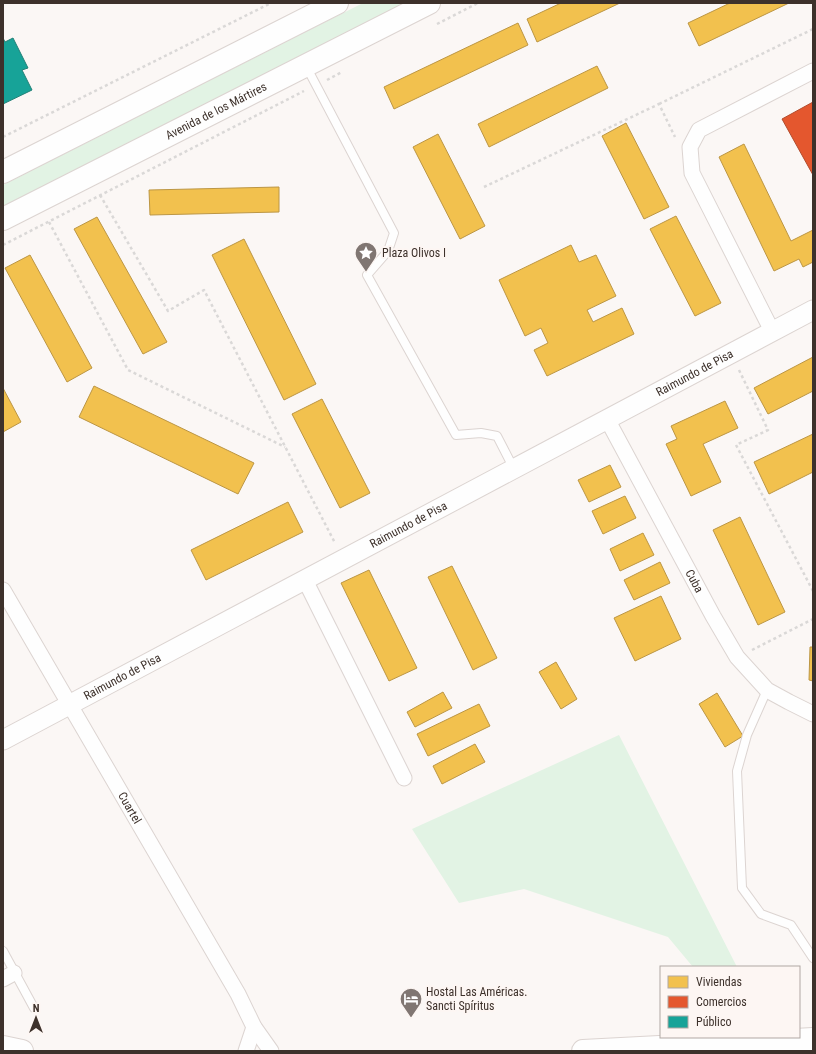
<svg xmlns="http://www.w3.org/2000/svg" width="816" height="1054" viewBox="0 0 816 1054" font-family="'Roboto Condensed',sans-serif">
	<rect width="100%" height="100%" fill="#fbf7f5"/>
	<g fill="#e2f3e4">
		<polygon points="363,3 408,3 3,208 3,185"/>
		<polygon points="619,735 737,967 693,967 668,937 524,889 459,903 412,829"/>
	</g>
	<g fill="#f2c14e" stroke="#bc9644">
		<polygon points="561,3 620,3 537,42 527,19"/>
		<polygon points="730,3 789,3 699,46 688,23"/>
		<polygon points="518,23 528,45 394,109 384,87"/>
		<polygon points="597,66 608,88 489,147 478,124"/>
		<polygon points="626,123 669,207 644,219 602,136"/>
		<polygon points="438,134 485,226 460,239 413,147"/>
		<polygon points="744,144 791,241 813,230 813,262 803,267 799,259 774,271 719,157"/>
		<polygon points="279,187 279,212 150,215 149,190"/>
		<polygon points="676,216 721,303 695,316 650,229"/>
		<polygon points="97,217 167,342 143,354 74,229"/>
		<polygon points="244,239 316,384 284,400 212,255"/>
		<polygon points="571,245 579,262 596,255 616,296 587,310 593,322 622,308 634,334 547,376 534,350 548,343 541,328 525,336 499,280"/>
		<polygon points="30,255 92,368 67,382 5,268"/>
		<polygon points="813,357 813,391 768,414 754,388"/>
		<polygon points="94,386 254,463 238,494 79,417"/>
		<polygon points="3,388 21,422 3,432"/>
		<polygon points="322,399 370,493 340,508 292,414"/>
		<polygon points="725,401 738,428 703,444 721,482 691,496 666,444 677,439 671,426"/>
		<polygon points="813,434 813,472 769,494 754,462"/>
		<polygon points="610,465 621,487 589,502 578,480"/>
		<polygon points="625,496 636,518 603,534 592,511"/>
		<polygon points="288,502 303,532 206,580 191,550"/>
		<polygon points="740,517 785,612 758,625 713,530"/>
		<polygon points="643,533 654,555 620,571 610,549"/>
		<polygon points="660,562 670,583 634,600 624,580"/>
		<polygon points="452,566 497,658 473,670 428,577"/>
		<polygon points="369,570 417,668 389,681 341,583"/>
		<polygon points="661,596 681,639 635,661 614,618"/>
		<polygon points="810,647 813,647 813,681 809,680"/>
		<polygon points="556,662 577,699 561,709 539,672"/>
		<polygon points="443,692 452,708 415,727 407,712"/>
		<polygon points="717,693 743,736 725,747 699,704"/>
		<polygon points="479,704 490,726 428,756 417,734"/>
		<polygon points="475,744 485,762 442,784 433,766"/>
	</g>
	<polygon fill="#e4572e" stroke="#b24c2d" points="813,102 813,175 782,119"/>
	<polygon fill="#17a398" stroke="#228177" points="3,38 5,42 13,38 28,68 22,70 32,90 3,104"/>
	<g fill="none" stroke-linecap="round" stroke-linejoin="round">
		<g stroke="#dcd4d1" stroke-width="10">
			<g id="service">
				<polyline points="306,66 394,233 388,251 367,275 456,435 481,433 497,436 514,469"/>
				<polyline points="767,690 747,735 737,771 742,888 761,914 791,925 813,958"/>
				<polyline points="3,951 34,1008"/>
			</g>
		</g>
		<g stroke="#dcd4d1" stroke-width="17">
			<g id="minor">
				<polyline points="772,331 692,173 690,147 699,130 813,71"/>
				<path id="s1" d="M607,419L713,616L737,657L767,690L789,702L813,714"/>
				<polyline points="305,580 404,778"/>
				<path id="s2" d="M3,590L238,994L254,1027L271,1051"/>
				<polyline points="3,979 14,973"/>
				<polyline points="246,1051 254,1027"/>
			</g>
		</g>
		<g stroke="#dcd4d1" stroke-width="21">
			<g id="tertiary">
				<path id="s3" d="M3,740L813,310"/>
			</g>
		</g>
		<g stroke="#dcd4d1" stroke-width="24">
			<g id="secondary">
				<polyline points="3,172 337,3"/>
				<path id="s4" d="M3,219L429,3"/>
			</g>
		</g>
		<g stroke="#dcd4d1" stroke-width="24">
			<g id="primary">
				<polyline points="3,1047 22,1051"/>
				<polyline points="583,1051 813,1039"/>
			</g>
		</g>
		<g stroke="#dad8d7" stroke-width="2.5" stroke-dasharray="3 3" stroke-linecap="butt">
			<polyline points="437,24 478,3"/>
			<polyline points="327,80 342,72"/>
			<polyline points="659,104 813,29"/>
			<polyline points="3,137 271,3"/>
			<polyline points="484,187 659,104 675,137"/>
			<polyline points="100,195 168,311 204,290 335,543"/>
			<polyline points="49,222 128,370 285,447"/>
			<polyline points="3,245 304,91"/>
			<polyline points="739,370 768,430 736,445 813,591"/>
			<polyline points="752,650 813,619"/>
		</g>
		<use href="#service" stroke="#fefefe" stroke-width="8"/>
		<use href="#minor" stroke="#fefefe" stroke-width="15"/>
		<use href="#tertiary" stroke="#fefefe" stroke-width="19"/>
		<use href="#secondary" stroke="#fefefe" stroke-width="22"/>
		<use href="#primary" stroke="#fefefe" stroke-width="22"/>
	</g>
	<defs>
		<g id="sight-pin" transform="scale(1.15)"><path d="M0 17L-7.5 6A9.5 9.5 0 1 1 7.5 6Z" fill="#807672" stroke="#fdf6f3"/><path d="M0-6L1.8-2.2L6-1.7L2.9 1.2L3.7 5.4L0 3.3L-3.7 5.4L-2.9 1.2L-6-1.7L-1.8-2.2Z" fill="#fff"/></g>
		<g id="hotel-pin" transform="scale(1.15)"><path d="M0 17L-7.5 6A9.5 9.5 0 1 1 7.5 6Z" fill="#807672" stroke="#fdf6f3"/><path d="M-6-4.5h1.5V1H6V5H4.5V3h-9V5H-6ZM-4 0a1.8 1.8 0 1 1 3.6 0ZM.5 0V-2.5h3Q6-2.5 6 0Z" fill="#fff"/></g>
	</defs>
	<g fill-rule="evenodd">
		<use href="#sight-pin" x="366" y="253"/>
		<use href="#hotel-pin" x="411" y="999"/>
	</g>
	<g text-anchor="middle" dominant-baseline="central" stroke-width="4" stroke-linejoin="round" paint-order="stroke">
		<g font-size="12" fill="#3d312b" stroke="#fdf6f3">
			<text stroke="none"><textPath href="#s4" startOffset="239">Avenida de los Mártires</textPath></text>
			<text stroke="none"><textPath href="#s3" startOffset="783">Raimundo de Pisa</textPath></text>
			<text stroke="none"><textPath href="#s3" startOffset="459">Raimundo de Pisa</textPath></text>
			<text stroke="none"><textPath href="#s1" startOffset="184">Cuba</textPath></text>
			<text stroke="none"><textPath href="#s3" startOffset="135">Raimundo de Pisa</textPath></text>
			<text stroke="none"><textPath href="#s2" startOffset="252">Cuartel</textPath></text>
		</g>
		<g font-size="12" fill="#3d312b" stroke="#fdf6f3" text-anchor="start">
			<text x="382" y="253">Plaza Olivos I</text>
			<text x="426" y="992">Hostal Las Américas.<tspan x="426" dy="14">Sancti Spíritus</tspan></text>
		</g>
	</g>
	<rect width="816" height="1054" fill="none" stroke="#3d312b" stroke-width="8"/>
	<rect x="660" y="966" width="140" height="72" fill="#fdf6f3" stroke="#b0a7a3"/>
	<rect x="668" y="976" width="20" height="12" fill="#f2c14e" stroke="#b0a7a3"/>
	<text x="696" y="986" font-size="12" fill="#3d312b">Viviendas</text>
	<rect x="668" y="996" width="20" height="12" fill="#e4572e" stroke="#b0a7a3"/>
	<text x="696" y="1006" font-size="12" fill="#3d312b">Comercios</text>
	<rect x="668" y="1016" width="20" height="12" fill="#17a398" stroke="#b0a7a3"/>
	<text x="696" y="1026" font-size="12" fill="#3d312b">Público</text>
	<g transform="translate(36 1018)" stroke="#fdf6f3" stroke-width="3" paint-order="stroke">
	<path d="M0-3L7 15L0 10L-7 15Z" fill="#3d312b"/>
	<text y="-6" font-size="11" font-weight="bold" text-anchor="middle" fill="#3d312b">N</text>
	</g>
</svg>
